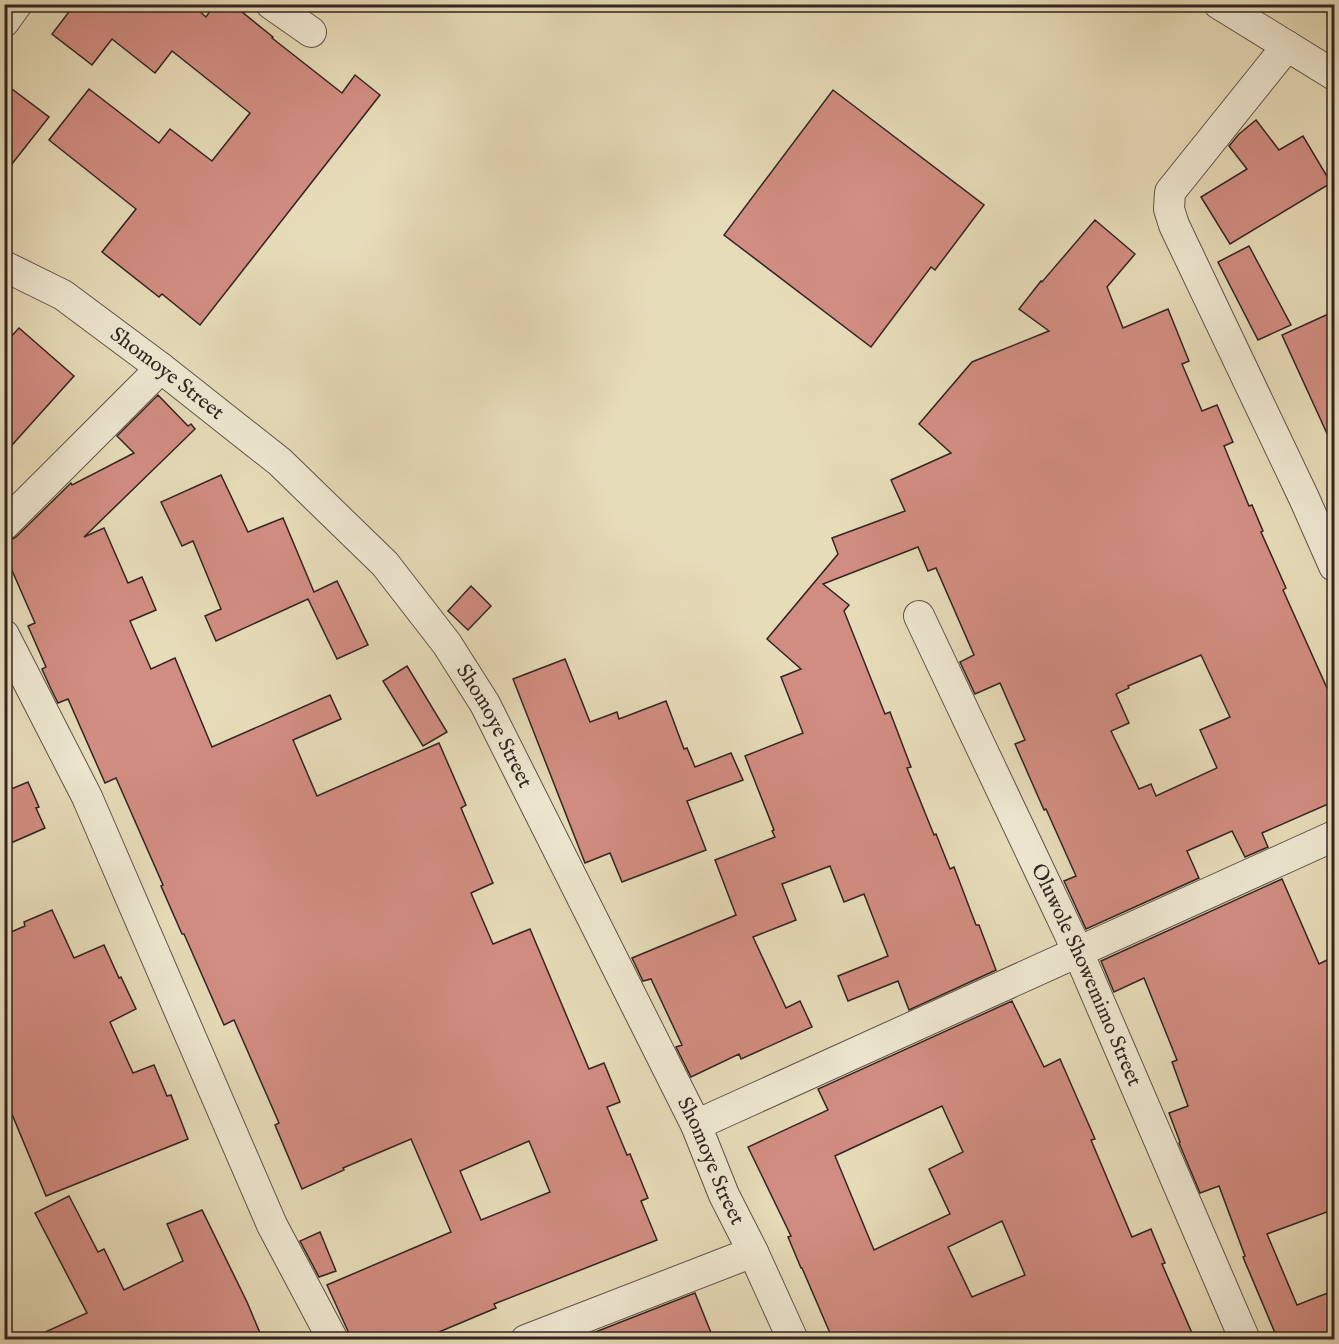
<svg xmlns="http://www.w3.org/2000/svg" width="1339" height="1344" viewBox="0 0 1339 1344" font-family="'IM FELL English',serif">
	<rect width="100%" height="100%" fill="#e7dcb9"/>
	<filter id="stains"><feTurbulence type="fractalNoise" baseFrequency=".00333" numOctaves="4"/><feColorMatrix values="0 0 0 0 .2 0 0 0 0 .09 0 0 0 0 .02 0 0 0 .5 -.17"/></filter>
	<radialGradient id="worn" r=".72"><stop offset=".6" stop-color="#630" stop-opacity="0"/><stop offset="1" stop-color="#630" stop-opacity=".3"/></radialGradient>
	<g fill="#d28d82" stroke="#322521" stroke-width="1.5" fill-rule="evenodd">
		<polygon points="75,4 191,4 206,17 215,4 232,4 273,37 272,38 342,93 355,75 380,95 200,325 162,294 159,297 102,252 136,209 49,140 89,89 159,143 170,129 212,161 250,113 172,51 155,73 112,39 92,65 52,34"/>
		<polygon points="4,83 49,117 4,174"/>
		<polygon points="833,90 984,205 935,270 931,267 871,347 724,235"/>
		<polygon points="1256,120 1279,150 1303,136 1331,183 1230,244 1201,197 1247,169 1229,146 1239,134"/>
		<path d="M1095,220L1135,254L1107,287L1123,328L1168,309L1189,361L1182,364L1202,411L1217,405L1233,442L1224,446L1249,506L1252,505L1263,531L1261,532L1286,588L1283,590L1335,706V801L1262,833L1268,847L1245,857L1232,831L1187,851L1199,878L1086,929L1064,881L1076,876L1046,809L1044,810L1015,744L1025,740L1000,683L975,694L960,662L974,655L936,568L928,571L918,547L823,584L849,605L844,611L885,714L890,712L911,767L907,768L934,835L936,834L950,869L954,867L976,925H979L996,970L909,1010L898,981L848,1001L838,976L888,956L864,894L844,902L830,866L782,884L796,920L753,937L786,1008L800,1001L812,1027L741,1059L739,1054L691,1077L676,1047L682,1045L651,979L643,981L632,958L736,915L715,860L775,837L772,831L774,830L745,756L803,733L781,677L801,669L767,639L838,554L832,538L905,511L891,480L951,453L919,424L972,362L1049,331L1019,309L1041,281L1042,282ZM1201,655L1230,717L1200,730L1217,768L1156,796L1151,784L1139,789L1111,731L1129,723L1116,694L1129,688L1128,686Z"/>
		<polygon points="1249,246 1291,325 1258,340 1218,262"/>
		<polygon points="1335,311 1335,451 1282,335"/>
		<polygon points="19,328 74,376 4,454 4,344"/>
		<path d="M158,395L188,426L191,424L195,429L84,537L104,528L128,583L142,577L156,610L130,621L151,669L175,658L212,747L330,695L341,719L293,740L317,796L439,743L466,805L461,808L493,883L471,893L493,944L530,929L589,1069L604,1063L620,1102L607,1107L627,1155L630,1154L648,1198L641,1201L657,1240L494,1304L496,1308L420,1340H352L327,1285L451,1232L411,1139L343,1168L344,1170L302,1189L275,1125L279,1123L234,1020L224,1025L184,934H182L161,886L163,885L116,778L105,783L68,699L58,703L51,689L42,669L46,667L28,626L35,623L4,552V542L9,541L16,537L71,483L72,485L134,453L117,436ZM529,1141L550,1192L481,1220L460,1171Z"/>
		<polygon points="221,475 248,532 283,518 314,592 337,581 368,645 337,659 308,599 216,641 205,616 221,609 193,541 182,546 161,502"/>
		<polygon points="471,586 491,606 468,630 448,611"/>
		<polygon points="565,659 590,722 617,712 619,719 666,701 684,749 687,748 695,767 731,753 743,780 687,801 706,850 622,882 610,853 585,863 513,679"/>
		<polygon points="407,666 447,732 423,746 383,681"/>
		<polygon points="28,782 39,807 36,808 45,828 4,846 4,792"/>
		<polygon points="1282,879 1319,964 1335,956 1335,1209 1267,1234 1297,1305 1335,1290 1335,1340 1278,1340 1243,1257 1245,1256 1219,1186 1200,1193 1179,1143 1180,1142 1169,1113 1188,1106 1172,1062 1177,1060 1144,978 1114,992 1101,961"/>
		<polygon points="52,910 74,958 104,945 119,978 121,977 136,1009 110,1022 133,1073 154,1065 167,1096 171,1095 188,1139 46,1196 4,1095 4,935 25,926 24,922"/>
		<path d="M1012,1001L1044,1067L1060,1059L1095,1139L1091,1140L1132,1237L1151,1229L1165,1263L1162,1264L1195,1340H833L802,1268H801L788,1237L791,1236L748,1147L828,1110L818,1089ZM942,1106L963,1152L929,1169L950,1214L874,1250L835,1156ZM1002,1221L1025,1275L972,1297L948,1247Z"/>
		<polygon points="69,1196 98,1252 104,1249 124,1290 183,1261 167,1224 202,1210 247,1302 263,1340 28,1340 87,1313 35,1213"/>
		<polygon points="320,1232 336,1271 319,1277 300,1241"/>
		<polygon points="695,1293 714,1340 575,1340"/>
	</g>
	<g fill="none" stroke-linecap="round" stroke-linejoin="round">
		<g stroke="#5f5347" stroke-width="32">
			<g id="street">
				<polyline points="271,4 311,32"/>
				<polyline points="1219,4 1334,75"/>
				<polyline points="4,22 17,4"/>
				<polyline points="1287,46 1170,192 1169,209 1174,225 1304,498 1334,566"/>
				<path id="s1" d="M4,266L63,295L161,368L280,462L385,564L447,644L485,704L696,1125L724,1195L753,1252L793,1340"/>
				<polyline points="4,525 161,368"/>
				<path id="s2" d="M919,616L1078,952L1245,1340"/>
				<polyline points="4,635 87,797 272,1225 333,1340"/>
				<polyline points="696,1125 1334,836"/>
				<polyline points="526,1340 753,1252"/>
			</g>
		</g>
		<use href="#street" stroke="#efe8d2" stroke-width="30"/>
	</g>
	<g text-anchor="middle" dominant-baseline="central" stroke-width="4.5" stroke-linejoin="round" paint-order="stroke">
		<g font-size="21" fill="#322521" stroke="#efe8d2">
			<text stroke="none"><textPath href="#s1" startOffset="196">Shomoye Street</textPath></text>
			<text stroke="none"><textPath href="#s1" startOffset="682">Shomoye Street</textPath></text>
			<text stroke="none"><textPath href="#s2" startOffset="396">Oluwole Showemimo Street</textPath></text>
			<text stroke="none"><textPath href="#s1" startOffset="1168">Shomoye Street</textPath></text>
		</g>
	</g>
	<rect width="1339" height="1344" fill="none" stroke="#e7dcb9" stroke-width="24"/>
	<rect x="6" y="6" width="1327" height="1332" fill="none" stroke="#322521" stroke-width="3"/>
	<rect x="12" y="12" width="1315" height="1320" fill="none" stroke="#322521" stroke-width="1.5"/>
	<rect width="100%" height="100%" filter="url(#stains)"/>
	<rect width="100%" height="100%" fill="url(#worn)"/>
</svg>
